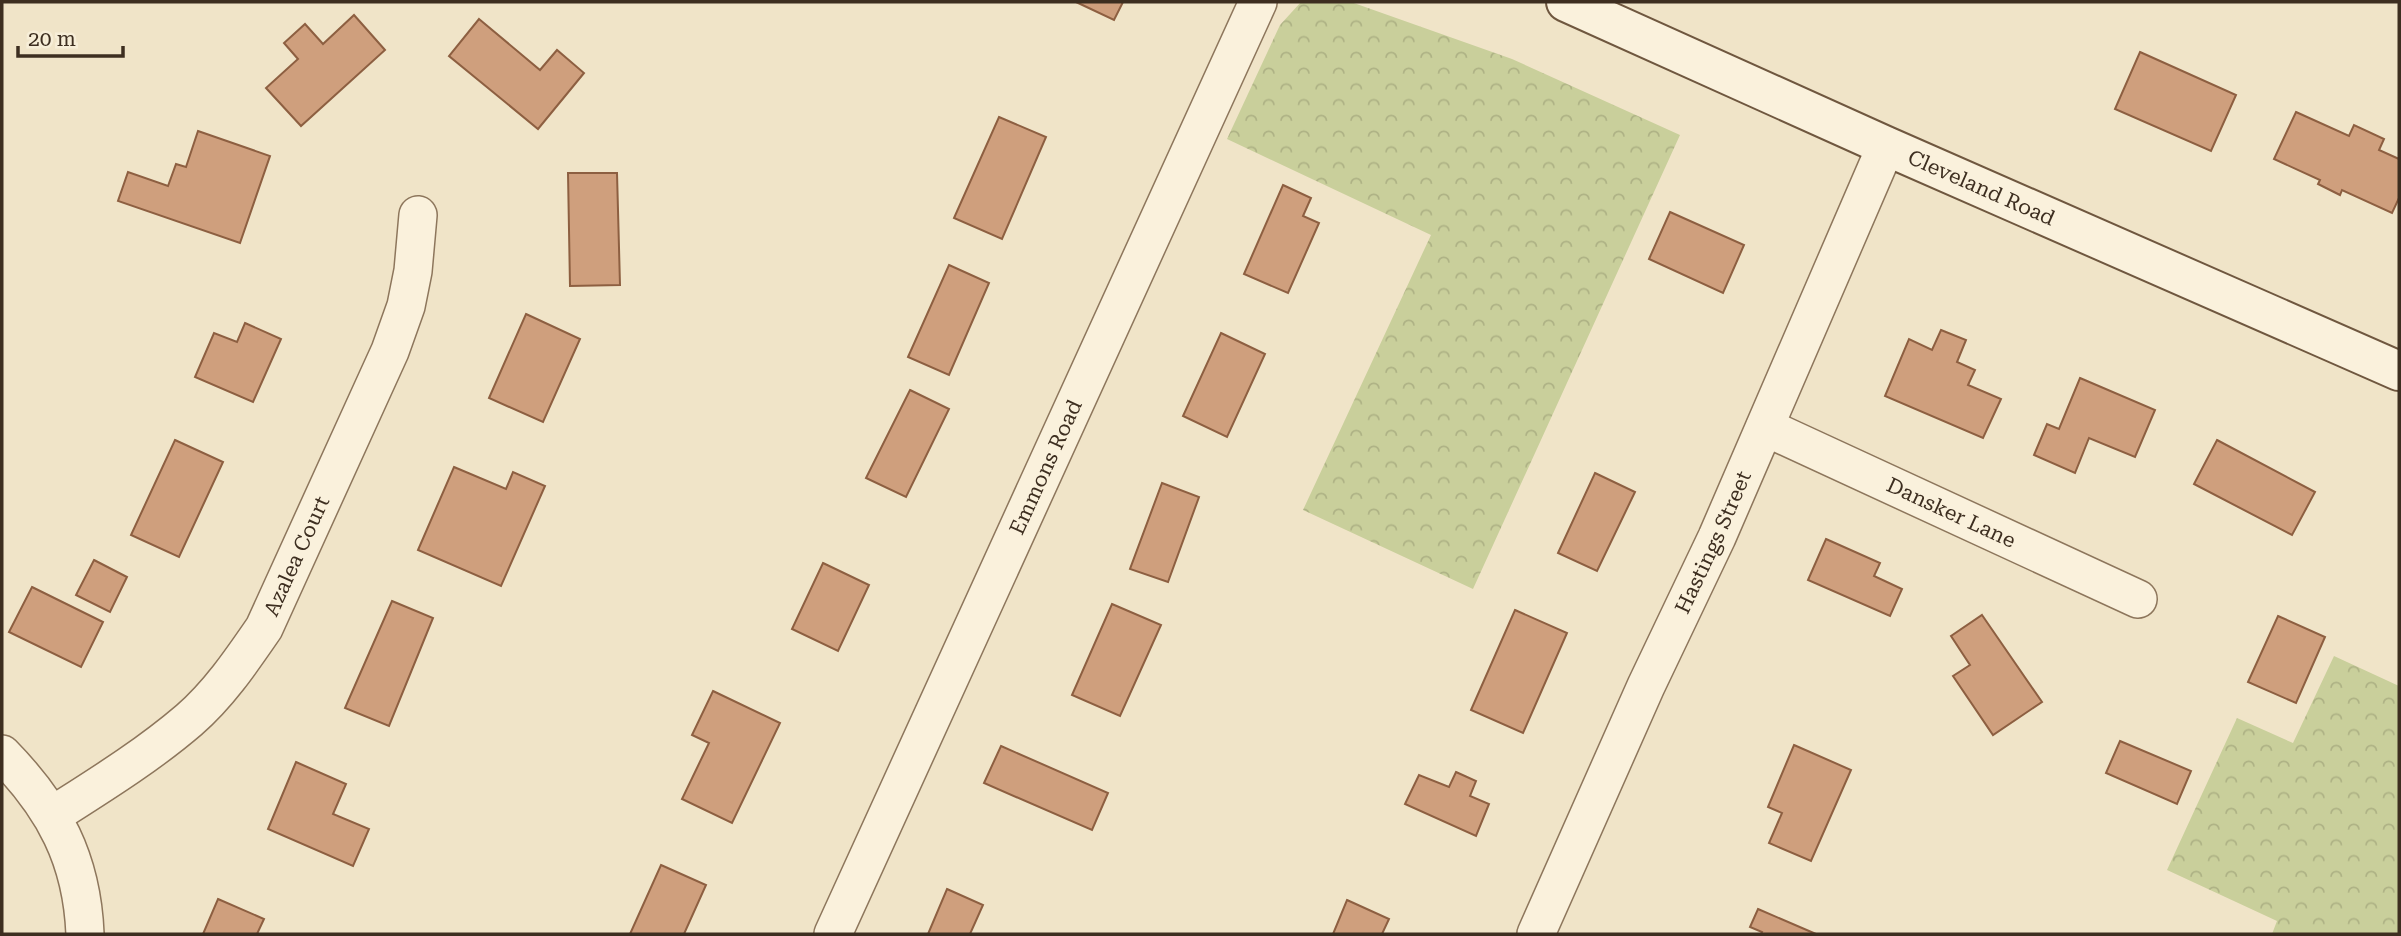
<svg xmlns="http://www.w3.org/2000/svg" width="2401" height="936" viewBox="0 0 2401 936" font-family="'Roboto Serif',serif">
	<defs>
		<pattern id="forest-crowns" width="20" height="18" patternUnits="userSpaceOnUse" patternTransform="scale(1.75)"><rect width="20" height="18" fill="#c9cf9b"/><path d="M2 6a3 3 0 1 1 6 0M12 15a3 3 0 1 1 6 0" fill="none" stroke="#aeb285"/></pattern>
	</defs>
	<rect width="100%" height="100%" fill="#f0e4c8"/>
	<g fill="url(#forest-crowns)">
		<polygon points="1301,2 1351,2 1512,59 1680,135 1473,589 1303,510 1431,235 1227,139 1280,25"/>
		<polygon points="2334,656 2399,686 2399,934 2272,934 2277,921 2167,870 2237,718 2293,743"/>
	</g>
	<g fill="#cf9f7d" stroke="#8d5f41" stroke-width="2">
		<polygon points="1076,2 1123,2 1114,20"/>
		<polygon points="354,15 385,50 301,126 266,88 298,59 284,43 305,24 323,44"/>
		<polygon points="479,19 540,70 557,50 584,73 538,129 449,56"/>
		<polygon points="2140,52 2236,95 2211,151 2115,109"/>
		<polygon points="2296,112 2349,136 2354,125 2384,139 2379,150 2399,159 2399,198 2392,213 2342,190 2340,195 2318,184 2320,180 2274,159"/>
		<polygon points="999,117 1046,137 1002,239 954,218"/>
		<polygon points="198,131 270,156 240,243 118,201 128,172 168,186 176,164 186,167"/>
		<polygon points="568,173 617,173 620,285 570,286"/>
		<polygon points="1283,185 1311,198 1303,216 1319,223 1288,293 1244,274"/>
		<polygon points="1670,212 1744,245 1723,293 1649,259"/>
		<polygon points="949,265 989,283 949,375 908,357"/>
		<polygon points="526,314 580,339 543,422 489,398"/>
		<polygon points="245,323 281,339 253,402 195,377 214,333 237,342"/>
		<polygon points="1941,330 1966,340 1957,362 1975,370 1968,385 2001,399 1983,438 1885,396 1909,339 1932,350"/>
		<polygon points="1221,333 1265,354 1227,437 1183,416"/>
		<polygon points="2080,378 2155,410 2135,457 2089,438 2075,473 2034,455 2047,424 2059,429"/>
		<polygon points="910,390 949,409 906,497 866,478"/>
		<polygon points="175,440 223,462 179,557 131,535"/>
		<polygon points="2217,440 2315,492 2292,535 2194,484"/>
		<polygon points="454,467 506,489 513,472 545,486 501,586 418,550"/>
		<polygon points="1595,473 1635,492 1597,571 1558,553"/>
		<polygon points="1162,483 1199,497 1168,582 1130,569"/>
		<polygon points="1826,539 1880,563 1874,576 1902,589 1890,616 1808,580"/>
		<polygon points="94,560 127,577 110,612 76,595"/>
		<polygon points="823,563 869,585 838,651 792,629"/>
		<polygon points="32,587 103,622 81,667 9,632"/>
		<polygon points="392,601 433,618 389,726 345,708"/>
		<polygon points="1112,604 1161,625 1120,716 1072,695"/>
		<polygon points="1515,610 1567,633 1523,733 1471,710"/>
		<polygon points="1982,615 2042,702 1993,735 1953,676 1970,665 1951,636"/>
		<polygon points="2278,616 2325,637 2296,703 2248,682"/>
		<polygon points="713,691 780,723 732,823 682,799 709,743 692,735"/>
		<polygon points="2120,741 2191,771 2177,804 2106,773"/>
		<polygon points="1794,745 1851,770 1811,861 1769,843 1782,813 1768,807"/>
		<polygon points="1001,746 1108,793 1092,830 984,783"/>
		<polygon points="296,762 346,784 333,814 369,829 353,866 268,829"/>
		<polygon points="1456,772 1476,781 1470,796 1489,804 1476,836 1405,804 1419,775 1449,787"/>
		<polygon points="661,865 706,885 684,934 630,934"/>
		<polygon points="947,889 983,905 970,934 928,934"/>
		<polygon points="218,899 264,919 257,934 203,934"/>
		<polygon points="1347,900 1389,919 1382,934 1333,934"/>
		<polygon points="1758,909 1816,934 1761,934 1762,932 1750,927"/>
	</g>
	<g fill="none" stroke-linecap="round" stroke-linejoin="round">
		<g stroke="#8d765c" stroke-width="40">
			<g id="minor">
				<path id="s1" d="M1765,427L2138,599"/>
				<path d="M2,754C54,807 82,859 85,934"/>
				<path id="s2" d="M53,815C100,785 147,756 189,720C219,694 242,660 264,628L390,351L406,306L413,271L418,215"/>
				<path id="s3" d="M833,934L1258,2"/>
				<path id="s4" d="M1536,934L1646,686L1717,537L1886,146"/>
			</g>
		</g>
		<g stroke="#6f573f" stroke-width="42">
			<g id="secondary">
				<path id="s5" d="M1566,2L1886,146L2399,371"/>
			</g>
		</g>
		<use href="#minor" stroke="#faf1dc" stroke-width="37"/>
		<use href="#secondary" stroke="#faf1dc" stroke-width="38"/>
	</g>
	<g text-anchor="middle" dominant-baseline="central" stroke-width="5" stroke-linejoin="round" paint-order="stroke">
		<g font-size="21" fill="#3d2e20" stroke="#f7eed8">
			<text stroke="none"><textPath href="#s5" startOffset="455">Cleveland Road</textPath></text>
			<text stroke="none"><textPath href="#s3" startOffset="513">Emmons Road</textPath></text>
			<text stroke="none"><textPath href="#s1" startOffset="205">Dansker Lane</textPath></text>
			<text stroke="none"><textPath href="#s4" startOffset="430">Hastings Street</textPath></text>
			<text stroke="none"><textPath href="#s2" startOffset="364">Azalea Court</textPath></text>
		</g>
	</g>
	<rect width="2401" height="936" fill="none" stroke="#3d2e20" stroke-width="7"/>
	<path d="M18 46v10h105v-10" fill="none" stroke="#3d2e20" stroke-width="3.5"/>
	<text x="28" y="46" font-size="21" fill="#3d2e20" stroke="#f7eed8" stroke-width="5" paint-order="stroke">20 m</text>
</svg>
